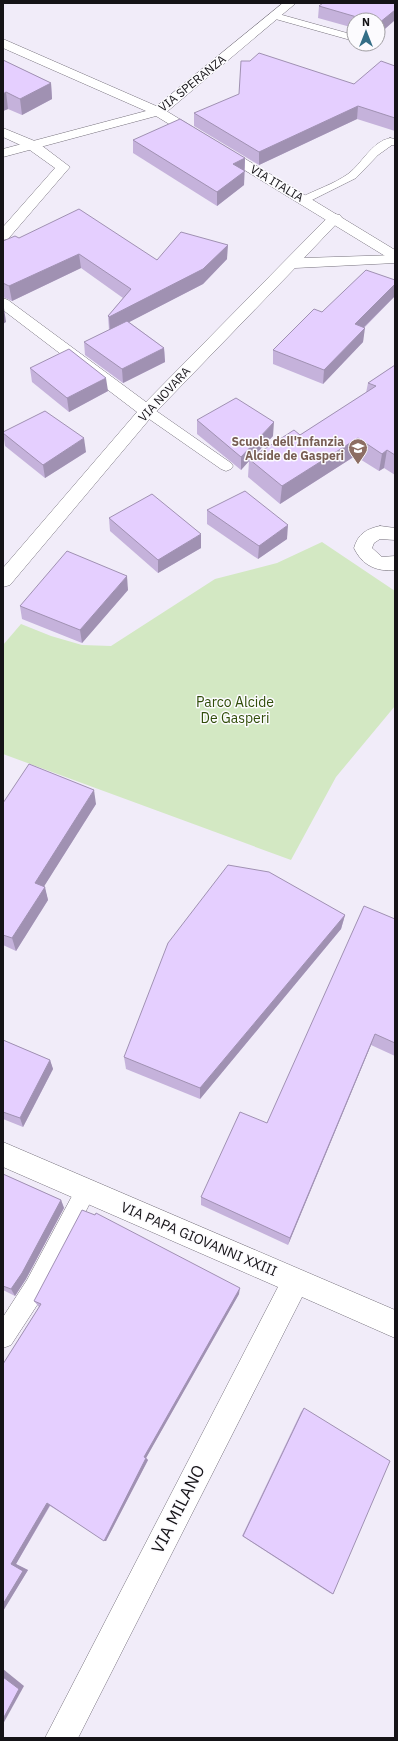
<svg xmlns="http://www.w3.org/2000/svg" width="398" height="1741" viewBox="0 0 398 1741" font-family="'IBM Plex Sans',sans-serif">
	<rect width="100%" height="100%" fill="#f1ecf9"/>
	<polygon fill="#d3e8c3" points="322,542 395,591 395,706 336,777 291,860 3,754 3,645 21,624 51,636 82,645 111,646 215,579 277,563"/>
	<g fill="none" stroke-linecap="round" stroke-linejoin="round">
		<g stroke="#78737e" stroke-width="1">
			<g id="service">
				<polygon points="275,13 354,35 354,41 272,18 270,16 272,14"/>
				<path d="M390,138L395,139V145H392L378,155L356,178L308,202H300L298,200L300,198C315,190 334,184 348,174C362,164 371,142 390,138Z"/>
				<polygon points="147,407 152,408 231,463 233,466 231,469 226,471 221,469 142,414 140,411 142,408"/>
				<polygon points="86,1179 93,1183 97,1190 93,1197 43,1296 11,1345 3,1348 3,1317 27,1280 79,1183"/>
			</g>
		</g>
		<g stroke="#78737e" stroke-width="1">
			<g id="minor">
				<polygon points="283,3 296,3 163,115 153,115 151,112 153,109"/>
				<polygon points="3,128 37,142 70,167 8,239 3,240 3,227 55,168 27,148 3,137"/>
				<polygon points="335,214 340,215 342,218 304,258 395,255 395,263 295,268 153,415 10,585 3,587 3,568 137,412 3,310 3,298 8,300 146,402 330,215"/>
				<path d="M380,526L395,528V540L380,539L374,543L372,548L382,557L395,556V570C376,572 362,565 354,548C358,534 366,529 380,526Z"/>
				<polygon points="3,1142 395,1310 395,1338 302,1297 78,1738 45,1738 278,1287 3,1167"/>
			</g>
		</g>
		<g stroke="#78737e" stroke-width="1">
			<polygon id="tertiary" points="3,39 163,109 395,250 395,260 390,259 156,116 3,157 3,149 146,111 3,48"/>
		</g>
		<use href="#service" fill="#fff" fill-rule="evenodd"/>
		<use href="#minor" fill="#fff" fill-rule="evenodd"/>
		<use href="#tertiary" fill="#fff" fill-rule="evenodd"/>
	</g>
	<g fill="#c5b2db">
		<polygon points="395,3 395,20 378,35 378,20 354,20 354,28 318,18 319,6"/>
		<polygon points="3,60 51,83 52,99 22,115 8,109 3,111"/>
		<polygon points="395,66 395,131 357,119 259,165 194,126 194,113 354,84"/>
		<polygon points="133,140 245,158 244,185 217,206 133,153"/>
		<polygon points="19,238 157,260 227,259 203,284 129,322 164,348 165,362 123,383 85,355 84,342 109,330 108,316 123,298 81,268 12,301 3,297 3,241"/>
		<polygon points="395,280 395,296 364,328 363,342 323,384 273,364 273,350 322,312"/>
		<polygon points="395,365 395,475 384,468 379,471 355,456 280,504 248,477 249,461 241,470 197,434 197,420 273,436 254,456 300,435 366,393 368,383"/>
		<polygon points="30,368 108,391 69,412 32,382"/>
		<polygon points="3,432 86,452 45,478 5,446"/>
		<polygon points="207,510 287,539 258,559 207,524"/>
		<polygon points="109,518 201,548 158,573 110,531"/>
		<polygon points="128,590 82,643 22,619 20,606"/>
		<polygon points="3,803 96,804 44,886 48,900 16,951 3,945"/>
		<polygon points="345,915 341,929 200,1099 126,1069 124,1057"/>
		<polygon points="395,919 395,1056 371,1045 288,1245 201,1205 201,1197 267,1123"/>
		<polygon points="3,1040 50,1060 53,1069 23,1127 3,1119"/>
		<polygon points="3,1174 61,1200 64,1208 26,1279 15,1296 3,1290"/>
		<polygon points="239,1294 146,1458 148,1460 106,1541 50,1506 16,1564 28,1570 3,1611 3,1364 39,1307 34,1301"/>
		<polygon points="304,1408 333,1594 330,1593 242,1536 301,1412"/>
	</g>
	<g fill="#a091b2">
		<polygon points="395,10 395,20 378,35 379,23"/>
		<polygon points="51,83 52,99 22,115 20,99"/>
		<polygon points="6,92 8,109 3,111 3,94"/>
		<polygon points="358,106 357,119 259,165 259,152"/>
		<polygon points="245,158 244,185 217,206 217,192 233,164"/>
		<polygon points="228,245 227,259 203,284 110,332 109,317"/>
		<polygon points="79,254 81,268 12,301 9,286"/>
		<polygon points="395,284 395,296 353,338 355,324"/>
		<polygon points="3,308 4,308 6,322 3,324"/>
		<polygon points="365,328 363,342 323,384 324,370"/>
		<polygon points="164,348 165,362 123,383 122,369"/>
		<polygon points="106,378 108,391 69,412 67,398"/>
		<polygon points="274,422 273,436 250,460 249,459 249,461 241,470 241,457"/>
		<polygon points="84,438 86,452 45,478 43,465"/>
		<polygon points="358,438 355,456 280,504 282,486"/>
		<polygon points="387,450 384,468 379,471 382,454"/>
		<polygon points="288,525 287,539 258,559 259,546"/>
		<polygon points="201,534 201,548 158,573 158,560"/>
		<polygon points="127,576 128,590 82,643 80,630"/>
		<polygon points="94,790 96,804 38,896 35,883"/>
		<polygon points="45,887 48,900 16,951 12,938"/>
		<polygon points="345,915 341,929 200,1099 200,1088"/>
		<polygon points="375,1034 371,1045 288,1245 290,1238"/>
		<polygon points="50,1060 53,1069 23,1127 20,1118"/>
		<polygon points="61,1200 64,1208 26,1279 15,1296 11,1289"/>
		<polygon points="240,1288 239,1294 146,1458 148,1460 106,1541 104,1541 144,1457"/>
		<polygon points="47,1503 50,1505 16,1564 28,1570 3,1611 3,1604 11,1564"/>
		<polygon points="3,1669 24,1686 3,1724"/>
	</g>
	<g fill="#e5cfff" stroke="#a091b2">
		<polygon points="323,3 395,3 395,10 379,23 378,23 378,20 367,20 319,6"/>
		<polygon points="259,53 354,84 381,61 395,66 395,87 394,87 395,88 395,118 358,106 259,152 194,113 239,94 241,61 250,61"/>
		<polygon points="3,60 51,83 20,99 6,92 3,94"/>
		<polygon points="180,119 245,158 233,164 245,171 217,192 133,140"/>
		<polygon points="79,209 157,260 181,232 228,245 203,269 109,317 108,316 131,289 79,254 9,286 3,283 3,241 15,236 19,238"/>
		<polygon points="366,270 395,280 395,284 355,324 365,328 324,370 273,350 314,309 322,312"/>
		<polygon points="127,321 164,348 122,369 84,342"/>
		<polygon points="69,349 106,378 67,398 30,368"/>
		<polygon points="395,365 395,455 387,450 382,454 358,438 282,486 249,459 294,430 300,435 376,386 368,383"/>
		<polygon points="236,398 274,422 241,457 197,420"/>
		<polygon points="45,411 84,438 43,465 3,433 3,432"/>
		<polygon points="245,491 288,525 259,546 207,510"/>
		<polygon points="152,494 201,534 158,560 109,518"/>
		<polygon points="67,551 127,576 80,630 20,606"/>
		<polygon points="29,764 94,790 35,883 45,887 12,938 3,935 3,803"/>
		<polygon points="228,865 269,872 345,915 200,1088 124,1057 168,943"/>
		<polygon points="364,906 395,919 395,1043 375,1034 290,1238 201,1197 240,1112 267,1123"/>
		<polygon points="3,1040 50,1060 20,1118 3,1112"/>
		<polygon points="3,1174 61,1200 22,1273 11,1289 3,1286"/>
		<polygon points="82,1210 95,1215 96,1213 240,1288 144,1457 146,1458 104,1541 47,1503 11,1564 23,1571 3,1604 3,1364 41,1304 34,1301"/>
		<polygon points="304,1408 390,1461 333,1594 243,1536"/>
		<polygon points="3,1677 19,1689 3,1719"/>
	</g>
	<defs>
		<g id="school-pin" transform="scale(1)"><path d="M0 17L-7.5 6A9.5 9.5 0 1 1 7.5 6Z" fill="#8d6e63" stroke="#fcfbfe"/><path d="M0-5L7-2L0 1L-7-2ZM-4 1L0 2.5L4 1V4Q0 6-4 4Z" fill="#fff"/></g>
	</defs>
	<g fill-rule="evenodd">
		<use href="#school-pin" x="358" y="448"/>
	</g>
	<g text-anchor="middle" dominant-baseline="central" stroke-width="3" stroke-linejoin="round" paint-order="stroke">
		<g font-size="12" fill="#151317" stroke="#fcfbfe">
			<text transform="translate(192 83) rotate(-39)">VIA SPERANZA</text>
			<text transform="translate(277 183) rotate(31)">VIA ITALIA</text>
			<text transform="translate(164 394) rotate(-47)">VIA NOVARA</text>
		</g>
		<g font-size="12" font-weight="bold" fill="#785e54" stroke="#fcfbfe" text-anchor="end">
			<text x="344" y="441">Scuola dell'Infanzia<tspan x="344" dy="14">Alcide de Gasperi</tspan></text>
		</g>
		<g font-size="14" fill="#304d09" stroke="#fcfbfe">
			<text x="235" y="702">Parco Alcide<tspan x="235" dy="16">De Gasperi</tspan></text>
		</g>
		<g font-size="14" fill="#151317" stroke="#fcfbfe">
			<text transform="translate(199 1239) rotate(23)">VIA PAPA GIOVANNI XXIII</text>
		</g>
		<g font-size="17" fill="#151317" stroke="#fcfbfe">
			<text transform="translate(178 1509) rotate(-63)">VIA MILANO</text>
		</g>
	</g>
	<rect width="398" height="1741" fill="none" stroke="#151317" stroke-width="8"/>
	<g transform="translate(366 32)"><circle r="19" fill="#fcfbfe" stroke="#a09ea2"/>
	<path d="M0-3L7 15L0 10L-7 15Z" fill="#346e87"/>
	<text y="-6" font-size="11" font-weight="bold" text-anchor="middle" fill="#151317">N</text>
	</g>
</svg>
